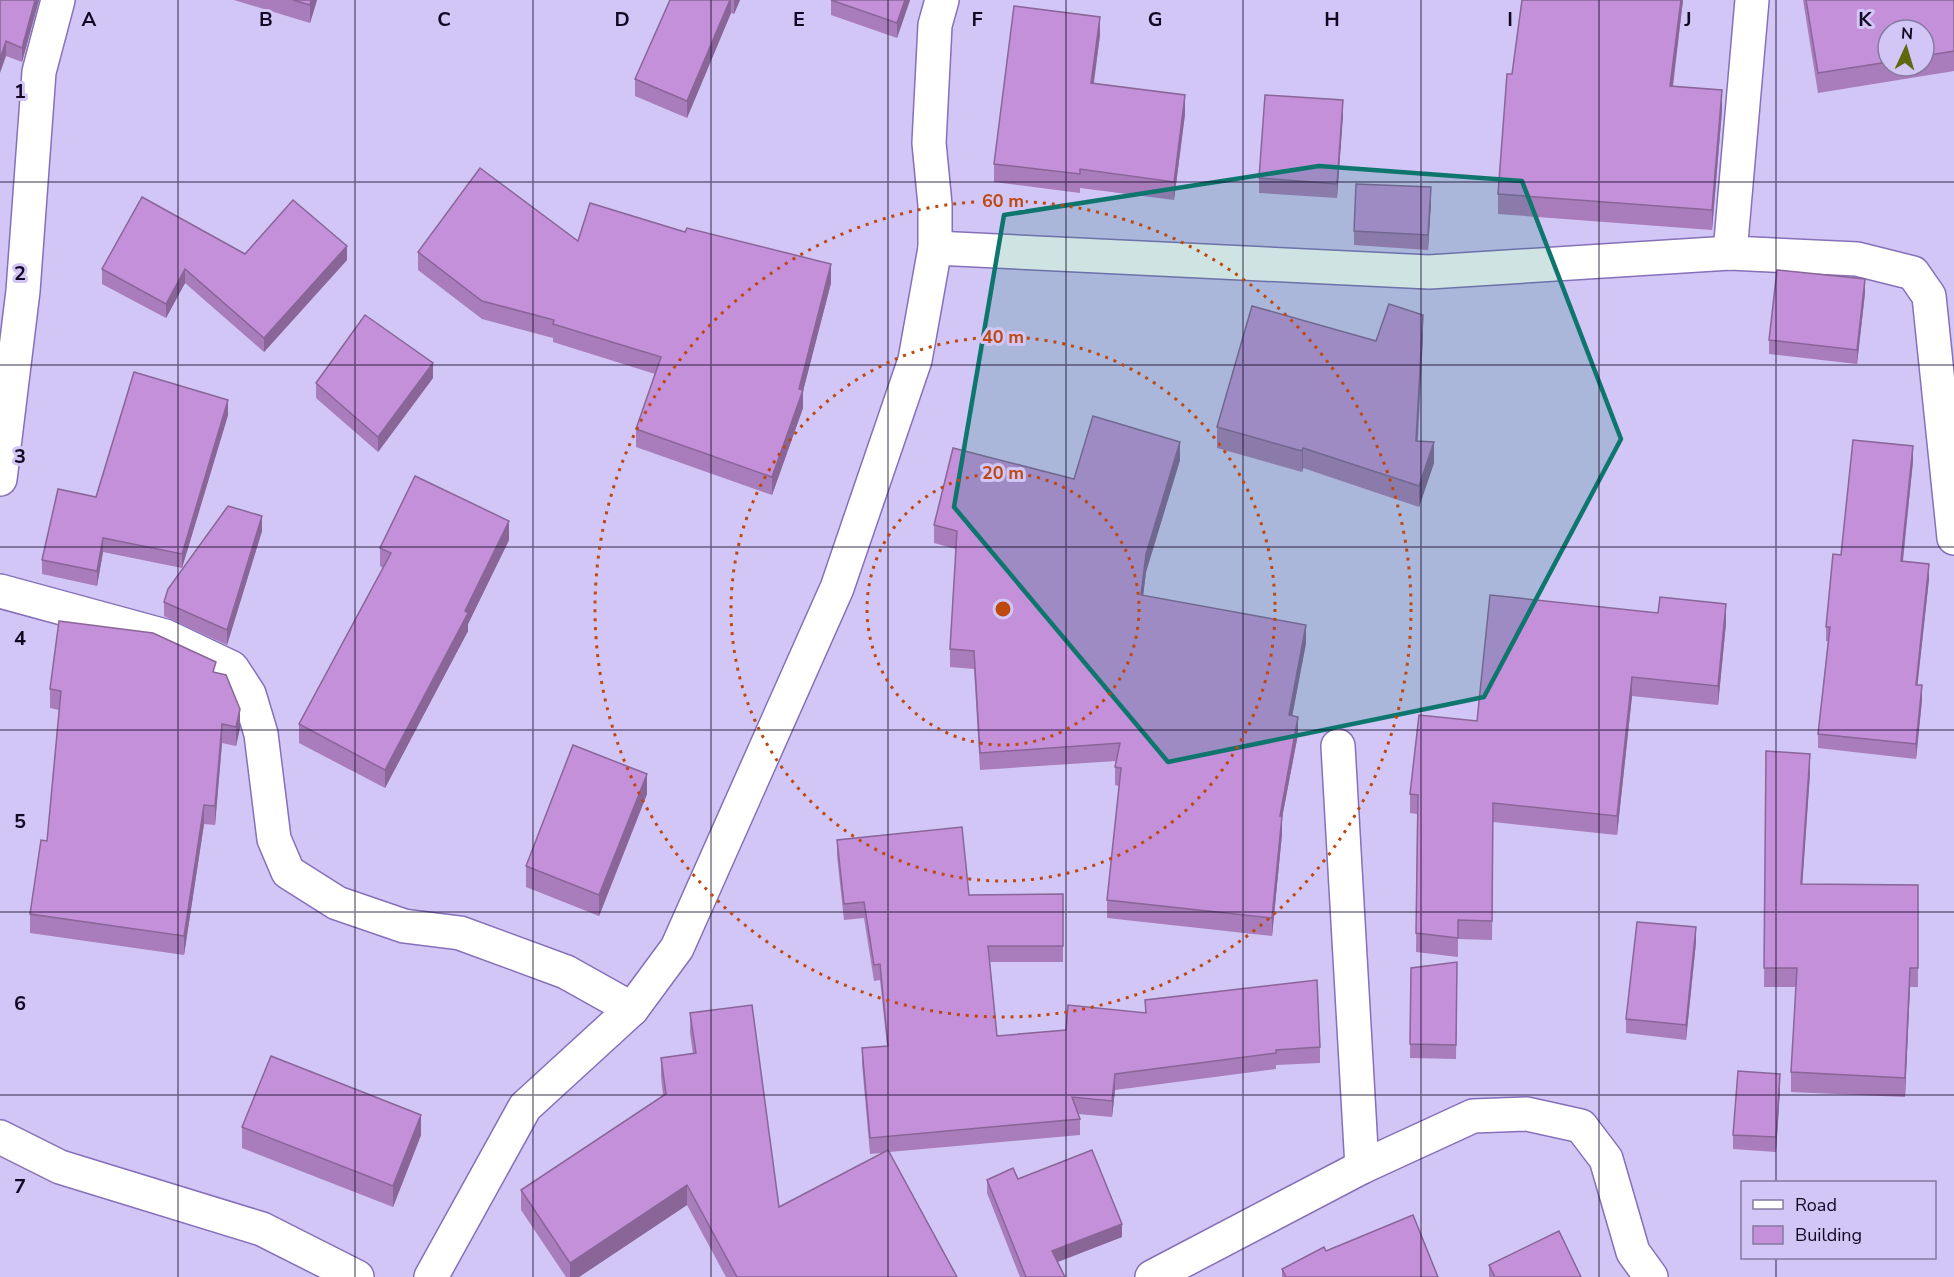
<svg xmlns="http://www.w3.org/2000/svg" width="1954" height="1277" viewBox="0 0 1954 1277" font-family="'Nunito Sans',sans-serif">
	<rect width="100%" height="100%" fill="#d1c6f5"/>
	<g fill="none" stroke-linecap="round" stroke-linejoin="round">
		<g stroke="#8570b9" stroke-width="36">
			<g id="minor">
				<polyline points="935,248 1429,272 1730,253 1857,259 1913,273 1929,296 1954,538"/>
				<polyline points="1730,253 1752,0"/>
				<polyline points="0,479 23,291 39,72 58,0"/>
				<polyline points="0,591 165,636 232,668 249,694 261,734 274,839 288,872 337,903 404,926 460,933 566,972 632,1009"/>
				<polyline points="1338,746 1362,1167"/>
				<polyline points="0,1137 60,1167 262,1229 357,1277"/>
				<polyline points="431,1277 525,1107 632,1009 677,948 837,588 915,360 935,248 935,205 929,143 935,25 942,0"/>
				<polyline points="1152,1277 1362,1167 1473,1116 1527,1114 1581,1126 1606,1159 1633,1252 1651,1277"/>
			</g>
		</g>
		<use href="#minor" stroke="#fff" stroke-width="33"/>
	</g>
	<g fill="#a97cbb" fill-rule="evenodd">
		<polygon points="0,0 39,0 22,62 6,56"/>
		<polygon points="234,0 317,0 310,23"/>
		<polygon points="670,0 740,0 734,14 731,13 687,118 635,96 635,79"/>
		<polygon points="831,0 910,0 897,38 831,15"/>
		<polygon points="1520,0 1683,0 1673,87 1722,110 1712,230 1498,214 1498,194 1512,74 1522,0"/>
		<path d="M1803,0H1954V71L1818,93ZM1888,30H1924V66H1888Z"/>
		<polygon points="1100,35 1094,83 1185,114 1174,200 1080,188 1080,193 994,182 994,164"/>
		<polygon points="1343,115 1337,198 1259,193 1259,178"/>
		<polygon points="1431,202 1428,250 1354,245 1354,231"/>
		<polygon points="578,241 831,283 803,391 803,408 772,495 636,447 636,429 655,374 553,342 553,338 482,319 418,270 418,252"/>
		<polygon points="245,254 347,260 264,352 185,283 166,318 102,284 102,269"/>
		<polygon points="1865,293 1857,364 1769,354 1769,340"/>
		<polygon points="1423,336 1418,441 1434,463 1419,507 1303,468 1302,472 1217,448 1217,427 1376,341"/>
		<polygon points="433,378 378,452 316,398 316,383"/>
		<polygon points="228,415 182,568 103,552 97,586 42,574 42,560 96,497"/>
		<polygon points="1180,460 1146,572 1143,596 1306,643 1292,716 1298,734 1282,818 1282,834 1272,936 1107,918 1107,900 1119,786 1115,785 1115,767 1116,761 980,770 974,669 950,667 950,649 956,549 934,543 934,525 1074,479"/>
		<polygon points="1913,461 1903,561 1929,579 1917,685 1922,700 1916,759 1818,748 1818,734 1828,641 1826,641 1826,627 1841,555"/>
		<polygon points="262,531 227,645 164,616 164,602"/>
		<polygon points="509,540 468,624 468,631 385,788 299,743 299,724 383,568 380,566 380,548"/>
		<polygon points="1726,623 1718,705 1632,696 1617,835 1493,822 1492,940 1458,939 1458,957 1416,952 1417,814 1410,813 1410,794 1477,721"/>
		<polygon points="216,672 240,728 236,746 222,743 215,825 204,824 184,955 30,933 30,914 47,841 59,710 50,708 50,689"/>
		<polygon points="1766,751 1810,773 1802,884 1918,885 1918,987 1910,987 1905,1097 1791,1092 1791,1072 1796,987 1764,987"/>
		<polygon points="647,794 599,916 526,887 526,866"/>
		<polygon points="837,840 969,895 1063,894 1063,962 990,962 997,1036 1066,1030 1145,1012 1145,1000 1320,1047 1320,1063 1276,1065 1276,1069 1115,1090 1112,1117 1078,1114 1080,1119 1080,1135 889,1152 957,1277 726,1277 687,1205 579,1277 566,1277 521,1210 521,1190 663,1095 661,1077 661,1058 693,1054 690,1033 690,1013 779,1207 882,1153 870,1154 862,1064 862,1048 887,1046 880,980 874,981 864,918 844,920 837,856"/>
		<polygon points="1696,942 1686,1040 1626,1033 1626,1019"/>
		<polygon points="1457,962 1456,1059 1410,1058 1411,968"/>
		<polygon points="1780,1089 1776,1152 1733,1149 1733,1135"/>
		<polygon points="242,1127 421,1135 393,1207 242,1148"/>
		<polygon points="1018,1179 1122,1237 1058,1262 1065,1277 1020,1277 987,1193 987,1180"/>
		<polygon points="1326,1251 1438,1277 1282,1277 1282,1269"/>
		<polygon points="1489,1265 1581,1277 1489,1277"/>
	</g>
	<g fill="#896598">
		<polygon points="35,0 39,0 22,62 22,48"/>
		<polygon points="311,0 317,0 310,23 310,5"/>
		<polygon points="730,0 731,0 731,13 687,118 687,101"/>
		<polygon points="734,0 740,0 734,14"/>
		<polygon points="905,0 910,0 897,38 897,23"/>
		<polygon points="1681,0 1683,0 1670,106 1670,86"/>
		<polygon points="1100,17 1100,35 1091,101 1091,83"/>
		<polygon points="6,41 6,56 0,73 0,59"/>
		<polygon points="1722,90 1722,110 1712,230 1712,210"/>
		<polygon points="1185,95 1185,114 1174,200 1174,182"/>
		<polygon points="1343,100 1343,115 1337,198 1337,184"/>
		<polygon points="1431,187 1431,202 1428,250 1428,235"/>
		<polygon points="347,246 347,260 264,352 264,338"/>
		<polygon points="831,264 831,283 803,391 803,408 772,495 772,477 799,389"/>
		<polygon points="185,269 185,283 166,318 166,304"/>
		<polygon points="1865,279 1865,293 1857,364 1857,350"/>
		<polygon points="1423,315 1423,336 1416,461 1416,441"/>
		<polygon points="433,363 433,378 378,452 378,437"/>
		<polygon points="228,400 228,415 182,568 182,554"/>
		<polygon points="1180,442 1180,460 1146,572 1141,613 1141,595 1146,554"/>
		<polygon points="1434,442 1434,463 1419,507 1419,486"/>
		<polygon points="1913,446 1913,461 1901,576 1901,561"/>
		<polygon points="1303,448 1303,468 1302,472 1302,451"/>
		<polygon points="262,516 262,531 227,645 227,630"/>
		<polygon points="509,521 509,540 468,624 468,631 385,788 385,770 465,611"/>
		<polygon points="103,538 103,552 97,586 97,571"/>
		<polygon points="1929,564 1929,579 1916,699 1916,685"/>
		<polygon points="1726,604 1726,623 1718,705 1718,686"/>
		<polygon points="1306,625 1306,643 1289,733 1289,715"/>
		<polygon points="1632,677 1632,696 1617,835 1617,816"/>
		<polygon points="1922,685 1922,700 1916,759 1916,744"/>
		<polygon points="240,709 240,728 236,746 236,727"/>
		<polygon points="1298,717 1298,734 1282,818 1282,834 1272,936 1272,918 1280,816"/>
		<polygon points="222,724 222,743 215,825 215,806"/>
		<polygon points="1810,754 1810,773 1801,904 1801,884"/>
		<polygon points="647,774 647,794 599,916 599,895"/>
		<polygon points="204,805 204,824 184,955 184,936"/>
		<polygon points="1696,927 1696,942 1686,1040 1686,1025"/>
		<polygon points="1910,968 1910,987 1905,1097 1905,1078"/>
		<polygon points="1115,1074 1115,1090 1112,1117 1112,1101"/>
		<polygon points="1780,1074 1780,1089 1776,1152 1776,1137"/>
		<polygon points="421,1115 421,1135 393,1207 393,1186"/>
		<polygon points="687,1185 687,1205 579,1277 570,1277 570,1263"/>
		<polygon points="1122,1224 1122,1237 1052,1264 1052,1251"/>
	</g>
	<g fill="#c490d9" stroke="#896598" stroke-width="1.5">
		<polygon points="0,0 35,0 22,48 6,41 0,59"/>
		<polygon points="293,0 311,0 310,5"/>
		<polygon points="670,0 730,0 687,101 635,79"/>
		<polygon points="831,0 905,0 897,23"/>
		<polygon points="1522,0 1681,0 1670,86 1722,90 1712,210 1498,194 1507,74 1512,74"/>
		<polygon points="1806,0 1954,0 1954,51 1924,56 1924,30 1888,30 1888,62 1818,73"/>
		<polygon points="1014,6 1100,17 1091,83 1185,95 1174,182 1080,169 1080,174 994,164"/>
		<polygon points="1265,95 1343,100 1337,184 1259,178"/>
		<polygon points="480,168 578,241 590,203 685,232 687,228 831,264 799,389 803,390 772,477 636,429 661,357 553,324 554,320 482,301 418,252"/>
		<polygon points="1356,184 1431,187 1428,235 1354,231"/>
		<polygon points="142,197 245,254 293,200 347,246 264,338 185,269 166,304 102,269"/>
		<polygon points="1777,270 1865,279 1857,350 1769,340"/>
		<polygon points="1389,304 1423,315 1416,441 1434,442 1419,486 1303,448 1302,451 1217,427 1252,306 1376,341"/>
		<polygon points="365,315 433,363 378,437 316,383"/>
		<polygon points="134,372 228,400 182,554 103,538 97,571 42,560 58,489 96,497"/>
		<polygon points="1093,416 1180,442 1146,554 1141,595 1306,625 1289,715 1298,717 1280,816 1282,816 1272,918 1107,900 1121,768 1115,767 1120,743 980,753 974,651 950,649 957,531 934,525 953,448 1074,479"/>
		<polygon points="1853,440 1913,446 1901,561 1929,564 1916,685 1922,685 1916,744 1818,734 1830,627 1826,627 1833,554 1841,555"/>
		<polygon points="415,476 509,521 465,611 468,613 385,770 299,724 391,553 380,548"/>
		<polygon points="228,506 262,516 227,630 164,602 168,589"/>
		<polygon points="1490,595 1658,613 1660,597 1726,604 1718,686 1632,677 1617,816 1493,803 1492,921 1458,920 1458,938 1416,933 1418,795 1410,794 1419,715 1477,721"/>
		<polygon points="59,621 153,633 216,662 213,672 226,675 240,709 236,727 222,724 215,806 204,805 184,936 30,914 41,840 47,841 61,691 50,689"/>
		<polygon points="573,745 647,774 599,895 526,866"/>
		<polygon points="1766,751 1810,754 1801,884 1918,885 1918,968 1910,968 1905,1078 1791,1072 1797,968 1764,968"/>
		<polygon points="962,827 969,895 1063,894 1063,946 988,946 997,1036 1066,1030 1068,1005 1146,1013 1145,1000 1317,980 1320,1047 1276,1050 1276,1053 1115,1074 1112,1101 1072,1097 1080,1119 870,1138 862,1048 888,1046 880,964 874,965 864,902 844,904 837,840"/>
		<polygon points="1637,922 1696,927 1686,1025 1626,1019"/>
		<polygon points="1457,962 1456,1045 1410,1044 1411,968"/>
		<polygon points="752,1005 779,1207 888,1150 957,1277 737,1277 687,1185 570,1263 521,1190 666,1094 661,1058 696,1053 690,1013"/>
		<polygon points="271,1056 421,1115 393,1186 242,1127"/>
		<polygon points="1738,1071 1780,1074 1776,1137 1733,1135"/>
		<polygon points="1092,1150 1122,1224 1052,1251 1065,1277 1026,1277 987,1180 1013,1168 1018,1179"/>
		<polygon points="1413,1215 1438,1277 1286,1277 1282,1269 1324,1247 1326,1251"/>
		<polygon points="1559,1231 1581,1277 1495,1277 1489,1265"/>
	</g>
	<path fill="#0f766e" fill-opacity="0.2" stroke="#0f766e" stroke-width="4.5" stroke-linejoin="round" d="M1319,166L1522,181L1621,439L1484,697L1168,762L954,507L1004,215Z"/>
	<path fill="none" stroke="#120824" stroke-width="1.5" stroke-opacity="0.55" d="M178,0V1277M355,0V1277M533,0V1277M711,0V1277M888,0V1277M1066,0V1277M1243,0V1277M1421,0V1277M1599,0V1277M1776,0V1182M0,182H1954M0,365H1954M0,547H1954M0,730H1954M0,912H1954M0,1095H1954M1776,1258V1277"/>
	<g fill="none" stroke="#bd4911" stroke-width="3" stroke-dasharray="3 6">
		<circle cx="1003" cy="609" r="136"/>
		<circle cx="1003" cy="609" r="272"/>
		<circle cx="1003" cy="609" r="408"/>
	</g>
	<g font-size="20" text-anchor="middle" font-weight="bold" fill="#120824" stroke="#d1c6f5" stroke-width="6" stroke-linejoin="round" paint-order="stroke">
		<text x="89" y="26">A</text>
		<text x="266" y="26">B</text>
		<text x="444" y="26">C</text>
		<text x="622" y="26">D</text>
		<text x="799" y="26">E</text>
		<text x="977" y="26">F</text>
		<text x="1155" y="26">G</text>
		<text x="1332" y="26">H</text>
		<text x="1510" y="26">I</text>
		<text x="1688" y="26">J</text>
		<text x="1865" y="26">K</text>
		<text x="20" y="98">1</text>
		<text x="20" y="280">2</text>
		<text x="20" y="463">3</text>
		<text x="20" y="645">4</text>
		<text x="20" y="828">5</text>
		<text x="20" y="1010">6</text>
		<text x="20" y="1193">7</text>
	</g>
	<circle cx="1003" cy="609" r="9" fill="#bd4911" stroke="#d1c6f5" stroke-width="3"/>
	<g font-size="18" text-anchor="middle" font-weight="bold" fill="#bd4911" stroke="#d1c6f5" stroke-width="6" stroke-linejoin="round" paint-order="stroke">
		<text x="1003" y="207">60 m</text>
		<text x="1003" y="343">40 m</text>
		<text x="1003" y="479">20 m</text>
	</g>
	<rect x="1741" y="1181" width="195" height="78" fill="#d1c6f5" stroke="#857aa1" stroke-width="1.5"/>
	<rect x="1753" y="1200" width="30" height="9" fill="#ffffff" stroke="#857aa1" stroke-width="1.5"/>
	<text x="1795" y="1211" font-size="18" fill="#120824">Road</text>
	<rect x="1753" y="1226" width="30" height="18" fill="#c490d9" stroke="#857aa1" stroke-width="1.5"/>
	<text x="1795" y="1241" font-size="18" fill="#120824">Building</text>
	<g transform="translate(1906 48) rotate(4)"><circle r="28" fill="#d1c6f5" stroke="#857aa1" stroke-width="1.5"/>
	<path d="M0-4.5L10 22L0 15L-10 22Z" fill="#5f680c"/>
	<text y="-9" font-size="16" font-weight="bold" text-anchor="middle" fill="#120824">N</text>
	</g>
</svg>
